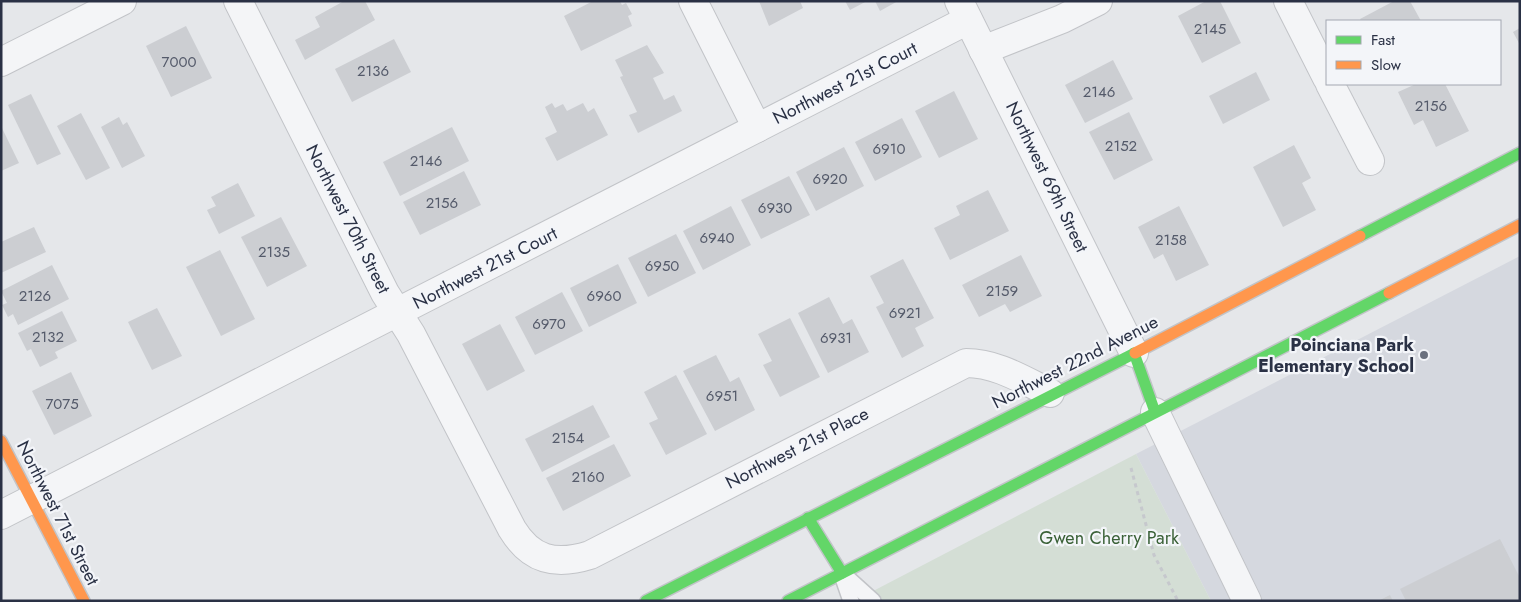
<svg xmlns="http://www.w3.org/2000/svg" width="1521" height="602" viewBox="0 0 1521 602" font-family="Jost,sans-serif">
	<rect width="100%" height="100%" fill="#e5e7ea"/>
	<polygon fill="#d5d8df" points="1520,256 1520,601 1211,601 1136,454"/>
	<polygon fill="#d4ded5" points="1136,454 1211,601 854,601"/>
	<g fill="#ccced2">
		<polygon points="344,1 365,1 375,20 305,60 295,40 320,27 315,17"/>
		<polygon points="593,1 620,1 622,5 626,3 632,14 628,16 632,26 581,51 564,16"/>
		<polygon points="759,1 800,1 803,8 769,26"/>
		<polygon points="845,1 867,1 850,10"/>
		<polygon points="875,1 898,1 880,11"/>
		<polygon points="1206,1 1220,1 1241,43 1202,63 1178,16"/>
		<polygon points="1394,1 1410,1 1421,21 1361,21 1360,19"/>
		<polygon points="186,26 212,78 171,97 146,46"/>
		<polygon points="1520,28 1520,45 1513,32"/>
		<polygon points="394,39 411,72 352,102 335,69"/>
		<polygon points="647,45 664,73 653,78 664,100 674,95 682,111 638,133 629,115 637,112 620,77 623,76 615,60"/>
		<polygon points="1113,60 1133,99 1085,123 1065,85"/>
		<polygon points="1256,72 1270,100 1223,124 1209,96"/>
		<polygon points="1416,84 1445,84 1469,131 1436,147 1423,120 1414,125 1398,92"/>
		<polygon points="954,91 978,139 939,158 915,111"/>
		<polygon points="31,94 61,154 37,165 8,105"/>
		<polygon points="552,103 555,108 563,104 567,111 583,103 588,112 594,108 608,135 557,161 545,138 557,132 545,107"/>
		<polygon points="1129,112 1153,160 1114,180 1089,132"/>
		<polygon points="81,113 110,168 86,180 57,126"/>
		<polygon points="119,117 123,125 127,122 145,156 122,168 101,127"/>
		<polygon points="902,118 922,157 875,181 855,142"/>
		<polygon points="1,126 19,163 1,171"/>
		<polygon points="452,127 469,161 400,196 383,162"/>
		<polygon points="1294,145 1311,178 1302,183 1316,210 1283,227 1253,167"/>
		<polygon points="844,147 864,186 816,211 796,172"/>
		<polygon points="464,171 481,205 420,235 403,202"/>
		<polygon points="789,176 810,215 761,239 741,200"/>
		<polygon points="238,183 255,216 219,234 207,210 216,206 211,197"/>
		<polygon points="988,190 1009,231 950,260 934,228 960,215 956,206"/>
		<polygon points="731,206 751,245 703,270 683,231"/>
		<polygon points="1179,206 1209,265 1176,281 1163,254 1154,259 1138,227"/>
		<polygon points="281,217 307,266 267,287 241,237"/>
		<polygon points="34,227 46,252 1,273 1,242"/>
		<polygon points="676,234 696,273 648,297 628,258"/>
		<polygon points="220,250 255,319 221,336 186,267"/>
		<polygon points="1021,255 1042,296 1010,312 1005,304 979,317 962,285"/>
		<polygon points="903,259 934,318 915,328 924,346 902,358 876,307 884,303 870,276"/>
		<polygon points="618,264 637,303 589,327 570,288"/>
		<polygon points="52,265 69,299 18,325 13,314 8,317 2,305 7,303 1,291"/>
		<polygon points="562,292 583,331 535,355 515,317"/>
		<polygon points="829,297 843,324 852,319 869,352 828,373 798,313"/>
		<polygon points="157,308 182,356 152,370 128,322"/>
		<polygon points="62,311 77,341 55,352 58,358 40,367 31,349 27,351 18,333"/>
		<polygon points="790,318 820,377 780,397 763,365 772,361 758,334"/>
		<polygon points="500,324 525,371 487,391 462,344"/>
		<polygon points="716,355 730,382 739,377 755,410 715,431 683,371"/>
		<polygon points="71,372 92,416 54,435 32,391"/>
		<polygon points="676,375 707,434 666,455 649,423 658,419 644,392"/>
		<polygon points="593,405 610,437 542,472 525,439"/>
		<polygon points="614,444 631,476 563,511 546,478"/>
		<polygon points="1500,539 1520,578 1520,601 1406,601 1400,589"/>
		<polygon points="1390,595 1393,601 1378,601"/>
	</g>
	<g fill="none" stroke-linecap="round" stroke-linejoin="round">
		<g stroke="#c2c4c8" stroke-width="18">
			<g id="lane">
				<polyline points="842,573 873,601"/>
				<polyline points="842,575 851,601"/>
			</g>
		</g>
		<g stroke="#c2c4c8" stroke-width="30">
			<g id="street">
				<path d="M238,1L385,293L411,334L512,529C531,560 555,566 590,555L966,363C997,363 1023,380 1050,393"/>
				<polyline points="693,1 757,128"/>
				<polyline points="959,1 1134,353"/>
				<polyline points="1288,1 1327,78"/>
				<polyline points="983,50 1062,19 1098,1"/>
				<polyline points="1,62 122,1"/>
				<polyline points="1330,84 1370,161"/>
				<polyline points="1155,412 1247,601"/>
				<polyline points="1,515 968,20"/>
			</g>
		</g>
		<g stroke="#c2c4c8" stroke-width="14">
			<g id="fast">
				<polyline points="1360,236 1520,153"/>
				<polyline points="1134,353 1155,412"/>
				<polyline points="808,518 842,573"/>
				<polyline points="646,601 1135,353"/>
				<polyline points="788,601 1389,293"/>
			</g>
		</g>
		<g stroke="#c2c4c8" stroke-width="14">
			<g id="slow">
				<polyline points="1389,293 1520,225"/>
				<polyline points="1135,353 1360,236"/>
				<polyline points="1,441 84,601"/>
			</g>
		</g>
		<polyline stroke="#c6c8cd" stroke-width="3" stroke-dasharray="4 4" stroke-linecap="butt" points="1131,468 1154,555 1178,601"/>
		<use href="#lane" stroke="#f4f5f7" stroke-width="15"/>
		<use href="#street" stroke="#f4f5f7" stroke-width="28"/>
		<use href="#fast" stroke="#63d668" stroke-width="11"/>
		<use href="#slow" stroke="#ff974d" stroke-width="11"/>
	</g>
	<circle fill="#6b717f" stroke="#f3f5f9" stroke-width="2" cx="1424" cy="355" r="5"/>
	<g text-anchor="middle" dominant-baseline="central" stroke-width="4.5" stroke-linejoin="round" paint-order="stroke">
		<g font-size="15" fill="#545a6a">
			<text x="1210" y="29">2145</text>
			<text x="179" y="62">7000</text>
			<text x="373" y="71">2136</text>
			<text x="1099" y="92">2146</text>
			<text x="1431" y="106">2156</text>
			<text x="1121" y="146">2152</text>
			<text x="889" y="149">6910</text>
			<text x="426" y="161">2146</text>
			<text x="830" y="179">6920</text>
			<text x="442" y="203">2156</text>
			<text x="775" y="208">6930</text>
			<text x="717" y="238">6940</text>
			<text x="1171" y="240">2158</text>
			<text x="274" y="252">2135</text>
			<text x="662" y="266">6950</text>
			<text x="1002" y="291">2159</text>
			<text x="35" y="296">2126</text>
			<text x="604" y="296">6960</text>
			<text x="905" y="313">6921</text>
			<text x="549" y="324">6970</text>
			<text x="48" y="337">2132</text>
			<text x="836" y="338">6931</text>
			<text x="722" y="396">6951</text>
			<text x="62" y="404">7075</text>
			<text x="568" y="438">2154</text>
			<text x="588" y="477">2160</text>
		</g>
		<g font-size="18" fill="#2a3145" stroke="#f3f5f9">
			<text transform="translate(845 83) rotate(-27)">Northwest 21st Court</text>
			<text transform="translate(1047 177) rotate(64)">Northwest 69th Street</text>
			<text transform="translate(348 219) rotate(63)">Northwest 70th Street</text>
			<text transform="translate(485 268) rotate(-27)">Northwest 21st Court</text>
			<text transform="translate(1075 362) rotate(-27)">Northwest 22nd Avenue</text>
			<text transform="translate(797 448) rotate(-27)">Northwest 21st Place</text>
			<text transform="translate(58 513) rotate(63)">Northwest 71st Street</text>
		</g>
		<g font-size="18" font-weight="bold" fill="#2a3145" stroke="#f3f5f9" text-anchor="end">
			<text x="1414" y="345">Poinciana Park<tspan x="1414" dy="21">Elementary School</tspan></text>
		</g>
		<g font-size="18" fill="#3a6137" stroke="#f3f5f9">
			<text x="1109" y="538">Gwen Cherry Park</text>
		</g>
	</g>
	<rect width="1521" height="602" fill="none" stroke="#2a3145" stroke-width="5"/>
	<rect x="1326" y="20" width="175" height="65" fill="#f3f5f9" stroke="#a3a7b1"/>
	<rect x="1336" y="36" width="25" height="8" fill="#63d668" stroke="#a3a7b1"/>
	<text x="1371" y="45" font-size="15" fill="#2a3145">Fast</text>
	<rect x="1336" y="61" width="25" height="8" fill="#ff974d" stroke="#a3a7b1"/>
	<text x="1371" y="70" font-size="15" fill="#2a3145">Slow</text>
</svg>
